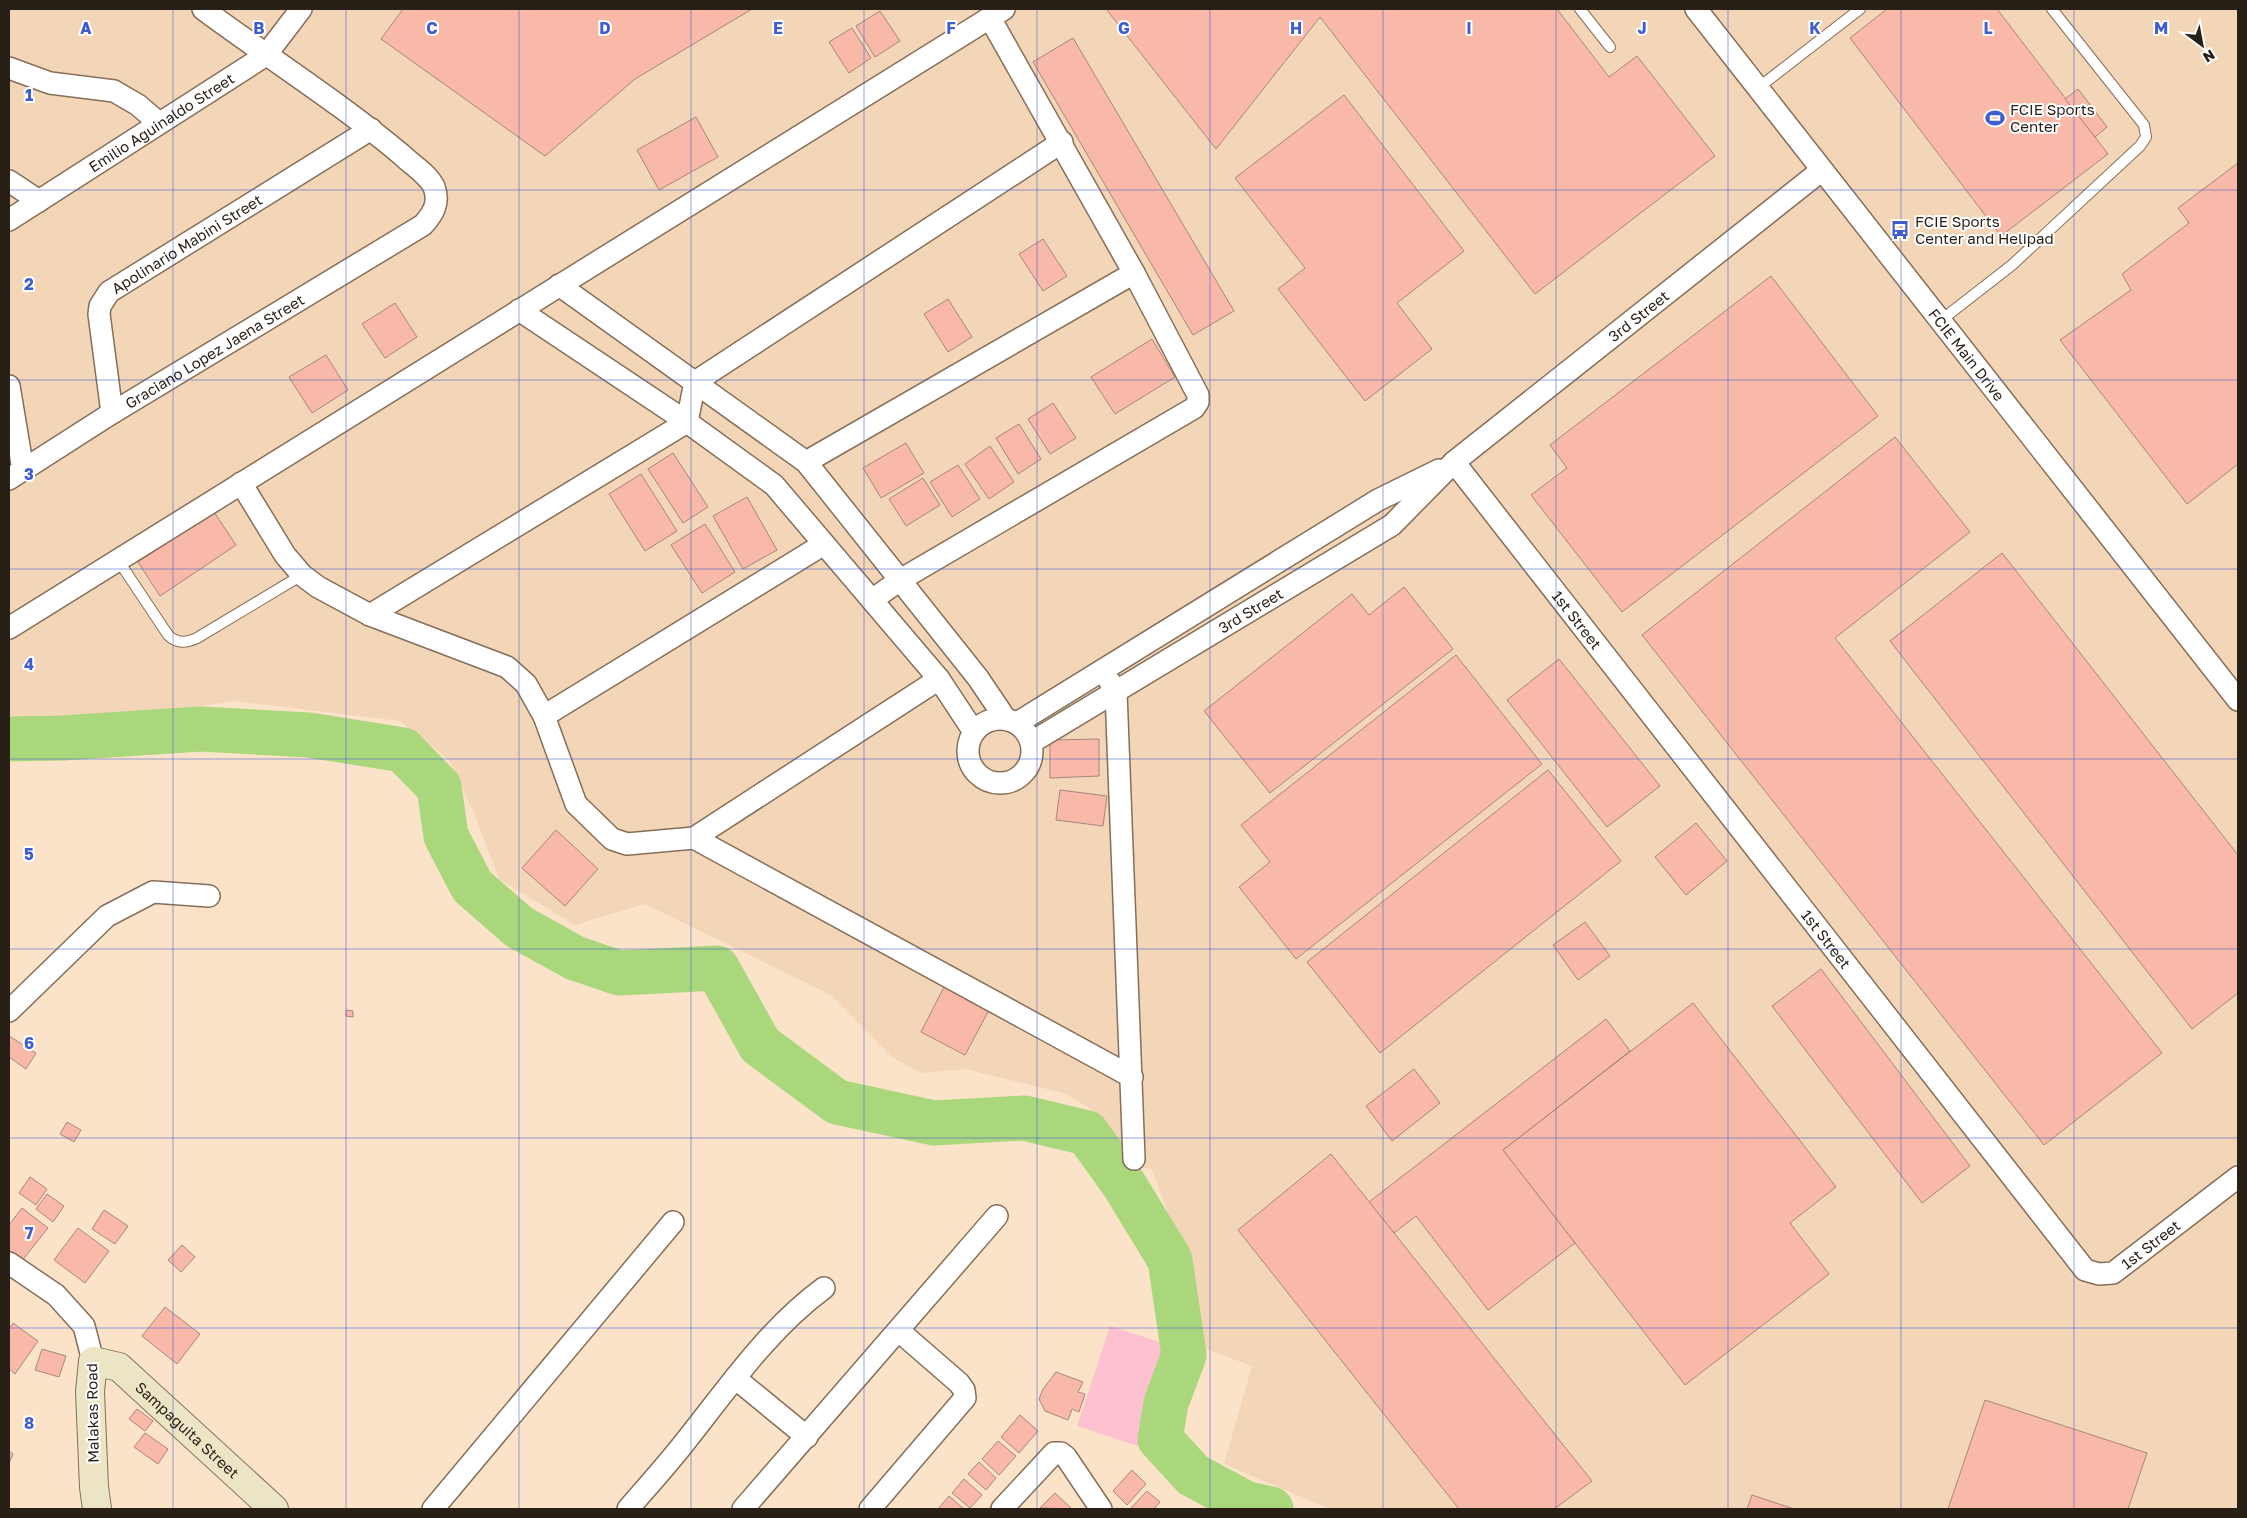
<svg xmlns="http://www.w3.org/2000/svg" width="2247" height="1518" viewBox="0 0 2247 1518" font-family="'Golos Text',sans-serif">
	<rect width="100%" height="100%" fill="#fbe3ca"/>
	<polygon fill="#f3d5b7" points="9,9 2238,9 2238,1509 1330,1509 1224,1464 1252,1366 1195,1345 1183,1255 1152,1169 1127,1165 1112,1134 1097,1113 1067,1094 965,1069 921,1073 892,1057 831,995 645,904 575,925 499,879 474,813 449,760 400,721 232,701 135,718 23,719 9,716"/>
	<polygon fill="#fdc1cf" points="1110,1326 1172,1346 1138,1446 1077,1426"/>
	<g fill="none" stroke-linecap="round" stroke-linejoin="round">
		<polyline stroke="#aad77c" stroke-width="45" points="9,739 63,738 200,729 309,735 403,750 439,787 446,836 472,886 519,927 575,958 619,973 717,968 760,1045 837,1102 934,1123 1024,1118 1087,1133 1125,1186 1170,1260 1184,1355 1166,1403 1160,1439 1193,1475 1247,1504 1271,1509"/>
	</g>
	<g fill="#f8b9a9" stroke="#a7867e">
		<polygon points="403,9 752,9 635,79 545,156 381,39"/>
		<polygon points="1106,9 1557,9 1609,77 1637,56 1715,156 1535,294 1320,17 1216,149"/>
		<polygon points="1887,9 1997,9 2108,154 2001,236 1850,38"/>
		<polygon points="880,11 900,41 875,57 856,26"/>
		<polygon points="852,28 871,58 849,73 829,42"/>
		<polygon points="1073,38 1234,311 1193,335 1033,62"/>
		<polygon points="2078,89 2107,127 2095,137 2065,99"/>
		<polygon points="1344,95 1464,251 1397,303 1432,349 1365,401 1278,289 1305,268 1235,178"/>
		<polygon points="696,117 718,157 659,190 637,150"/>
		<polygon points="2238,163 2238,464 2187,504 2060,340 2131,290 2122,274 2189,223 2178,208"/>
		<polygon points="1043,239 1067,276 1043,291 1019,254"/>
		<polygon points="1771,276 1878,416 1622,612 1531,495 1567,468 1550,445"/>
		<polygon points="948,299 972,337 948,352 924,314"/>
		<polygon points="395,303 417,337 385,358 362,324"/>
		<polygon points="1152,339 1175,377 1115,414 1091,377"/>
		<polygon points="326,355 348,390 312,413 289,377"/>
		<polygon points="1053,403 1076,438 1050,454 1028,419"/>
		<polygon points="1019,424 1041,459 1018,474 996,438"/>
		<polygon points="1895,437 1970,532 1835,638 2162,1053 2044,1145 1642,635"/>
		<polygon points="906,443 924,473 881,498 863,468"/>
		<polygon points="990,446 1014,482 989,499 965,464"/>
		<polygon points="673,453 708,507 683,523 648,469"/>
		<polygon points="958,465 980,499 952,517 930,482"/>
		<polygon points="641,474 677,531 645,551 609,494"/>
		<polygon points="923,478 940,505 906,526 889,499"/>
		<polygon points="747,497 777,550 743,569 713,516"/>
		<polygon points="214,512 236,545 160,596 138,562"/>
		<polygon points="705,524 735,572 702,593 671,545"/>
		<polygon points="2002,553 2238,855 2238,993 2192,1029 1890,641"/>
		<polygon points="1404,587 1453,649 1270,793 1204,711 1352,594 1369,615"/>
		<polygon points="1456,655 1542,764 1296,959 1239,887 1270,862 1241,825"/>
		<polygon points="1559,659 1660,786 1607,827 1507,700"/>
		<polygon points="1099,739 1099,776 1050,778 1050,740"/>
		<polygon points="1548,770 1621,861 1380,1053 1307,962"/>
		<polygon points="1060,790 1107,796 1103,826 1056,820"/>
		<polygon points="1696,823 1727,861 1686,895 1655,857"/>
		<polygon points="556,830 598,869 565,906 522,868"/>
		<polygon points="1585,922 1610,956 1578,980 1553,945"/>
		<polygon points="1821,969 1970,1166 1922,1203 1772,1006"/>
		<polygon points="944,987 989,1010 965,1055 921,1032"/>
		<polygon points="1693,1003 1836,1187 1790,1223 1829,1274 1685,1385 1503,1150"/>
		<polygon points="346,1010 353,1011 353,1017 346,1016"/>
		<polygon points="1606,1019 1630,1051 1503,1150 1575,1243 1488,1310 1416,1216 1394,1233 1369,1202"/>
		<polygon points="9,1036 36,1053 26,1069 9,1057"/>
		<polygon points="1414,1069 1440,1103 1392,1141 1366,1106"/>
		<polygon points="67,1122 81,1130 74,1142 60,1134"/>
		<polygon points="1331,1154 1592,1481 1554,1509 1459,1509 1238,1230"/>
		<polygon points="30,1177 47,1189 36,1205 19,1193"/>
		<polygon points="47,1194 64,1206 53,1222 36,1209"/>
		<polygon points="22,1208 48,1228 21,1262 9,1252 9,1225"/>
		<polygon points="104,1210 128,1226 115,1244 92,1229"/>
		<polygon points="78,1228 109,1251 85,1283 54,1260"/>
		<polygon points="182,1245 195,1257 181,1272 168,1260"/>
		<polygon points="165,1307 200,1334 177,1364 142,1336"/>
		<polygon points="13,1323 38,1341 15,1374 9,1369 9,1329"/>
		<polygon points="42,1349 66,1356 59,1377 35,1370"/>
		<polygon points="1056,1372 1083,1382 1078,1392 1085,1394 1079,1412 1072,1409 1068,1420 1045,1411 1039,1399 1043,1389"/>
		<polygon points="1985,1400 2147,1453 2128,1509 1948,1509"/>
		<polygon points="137,1409 153,1421 145,1431 129,1419"/>
		<polygon points="1020,1415 1038,1431 1019,1453 1001,1437"/>
		<polygon points="145,1433 168,1449 158,1464 134,1447"/>
		<polygon points="998,1441 1016,1456 999,1475 982,1459"/>
		<polygon points="9,1451 13,1454 9,1463"/>
		<polygon points="979,1462 996,1478 986,1490 968,1474"/>
		<polygon points="1132,1470 1146,1484 1127,1505 1113,1491"/>
		<polygon points="964,1479 982,1495 970,1508 952,1493"/>
		<polygon points="1147,1491 1160,1502 1154,1509 1130,1509"/>
		<polygon points="1055,1493 1072,1509 1040,1508"/>
		<polygon points="1752,1495 1794,1509 1747,1509"/>
		<polygon points="949,1496 964,1509 938,1509"/>
	</g>
	<g fill="none" stroke-linecap="round" stroke-linejoin="round">
		<g stroke="#856f5a" stroke-width="12">
			<g id="lane">
				<polyline points="1580,9 1610,47"/>
				<polyline points="1758,88 1860,9"/>
				<polyline points="1940,321 2012,265 2140,146 2146,137 2144,125 2052,9"/>
				<path d="M118,560L168,635C177,644 186,643 197,638L302,575"/>
			</g>
		</g>
		<g stroke="#856f5a" stroke-width="24">
			<g id="street">
				<path id="s1" d="M1696,9L2238,700"/>
				<polyline points="9,68 50,83 114,91 138,105 159,123"/>
				<polyline points="9,181 39,201"/>
				<path id="s2" d="M9,220L266,55L301,9"/>
				<polyline points="559,285 806,462 978,678 1005,718"/>
				<polyline points="519,310 687,422 774,485 939,679 974,732"/>
				<polyline points="9,386 23,470"/>
				<path id="s3" d="M112,413L99,314L100,306L109,292L371,129"/>
				<polyline points="806,462 1134,273"/>
				<path id="s4" d="M1454,462L2085,1270L2099,1274L2113,1273L2238,1177"/>
				<path id="s5" d="M9,479L112,413L423,225C433,214 440,203 434,187C428,174 412,165 402,155C339,102 269,58 203,9"/>
				<polyline points="241,483 285,555 302,575 318,587 370,615 507,667 526,684 544,716 576,804 612,839 627,844 694,838 939,679"/>
				<polyline points="872,600 900,580 1194,408 1198,402 1198,395 1134,273 990,18"/>
				<polyline points="370,615 687,422 695,382 1062,142"/>
				<polyline points="9,628 1004,9"/>
				<polyline points="1110,682 1116,692 1134,1159"/>
				<polyline points="544,716 824,544"/>
				<circle cx="1000" cy="751" r="32"/>
				<polyline points="1017,723 1378,500 1439,470"/>
				<path id="s6" d="M1032,742L1392,525L1454,462L1822,170"/>
				<polyline points="694,838 1132,1077"/>
				<polyline points="9,1011 107,916 153,892 209,896"/>
				<polyline points="9,1263 56,1295 84,1326 93,1361"/>
				<polyline points="735,1378 807,1437"/>
				<polyline points="433,1509 673,1222"/>
				<path d="M628,1509C647,1487 667,1465 685,1442C728,1388 768,1329 824,1288"/>
				<polyline points="743,1509 997,1216"/>
				<polyline points="870,1509 965,1398 964,1390 959,1383 899,1331"/>
				<polyline points="1002,1509 1054,1453 1061,1453 1066,1457 1101,1509"/>
			</g>
		</g>
		<g stroke="#856f5a" stroke-width="30">
			<g id="secondary">
				<path id="s7" d="M97,1509L94,1487L90,1392L93,1361L119,1367L274,1509"/>
			</g>
		</g>
		<use href="#lane" stroke="#fff" stroke-width="10"/>
		<use href="#street" stroke="#fff" stroke-width="21"/>
		<use href="#secondary" stroke="#ece5c5" stroke-width="28"/>
	</g>
	<path fill="none" stroke="#3e5dcf" stroke-width="1" stroke-opacity="0.55" d="M173,9V1509M346,9V1509M519,9V1509M691,9V1509M864,9V1509M1037,9V1509M1210,9V1509M1383,9V1509M1556,9V1509M1728,9V1509M1901,9V1509M2074,9V1509M9,190H2238M9,380H2238M9,569H2238M9,759H2238M9,949H2238M9,1138H2238M9,1328H2238"/>
	<defs>
		<g id="stadium-bare" transform="scale(1.5)"><path d="M0-5a6.5 5 0 1 0 0 10a6.5 5 0 1 0 0-10ZM-3.5-1.8h7v3.6h-7Z" fill="#3e5dcf" stroke="#fff" stroke-width="2.5" paint-order="stroke"/></g>
		<g id="bus-bare" transform="scale(1.5)"><path d="M-5-6H5V4H4V6H2V4H-2V6H-4V4H-5ZM-3.5-4V0h7V-4ZM-3.5 1.2v1.5H-2V1.2ZM2 1.2v1.5H3.5V1.2Z" fill="#3e5dcf" stroke="#fff" stroke-width="2.5" paint-order="stroke"/></g>
	</defs>
	<g fill-rule="evenodd">
		<use href="#stadium-bare" x="1995" y="118"/>
		<use href="#bus-bare" x="1900" y="230"/>
	</g>
	<g text-anchor="middle" dominant-baseline="central" stroke-width="4" stroke-linejoin="round" paint-order="stroke">
		<g font-size="15" fill="#281f17" stroke="#fff" text-anchor="start">
			<text x="2010" y="109">FCIE Sports<tspan x="2010" dy="17">Center</tspan></text>
			<text x="1915" y="221">FCIE Sports<tspan x="1915" dy="17">Center and Helipad</tspan></text>
		</g>
		<g font-size="15" fill="#281f17" stroke="#fff">
			<text stroke="none"><textPath href="#s2" startOffset="181">Emilio Aguinaldo Street</textPath></text>
			<text stroke="none"><textPath href="#s3" startOffset="216">Apolinario Mabini Street</textPath></text>
			<text stroke="none"><textPath href="#s6" startOffset="744">3rd Street</textPath></text>
			<text stroke="none"><textPath href="#s5" startOffset="242">Graciano Lopez Jaena Street</textPath></text>
			<text stroke="none"><textPath href="#s1" startOffset="439">FCIE Main Drive</textPath></text>
			<text stroke="none"><textPath href="#s6" startOffset="255">3rd Street</textPath></text>
			<text stroke="none"><textPath href="#s4" startOffset="200">1st Street</textPath></text>
			<text stroke="none"><textPath href="#s4" startOffset="605">1st Street</textPath></text>
			<text stroke="none"><textPath href="#s4" startOffset="1101">1st Street</textPath></text>
			<text transform="translate(92 1413) rotate(-91)">Malakas Road</text>
			<text stroke="none"><textPath href="#s7" startOffset="268">Sampaguita Street</textPath></text>
		</g>
	</g>
	<g font-size="16" text-anchor="middle" font-weight="bold" fill="#3e5dcf" stroke="#fff" stroke-width="4" stroke-linejoin="round" paint-order="stroke">
		<text x="86" y="34">A</text>
		<text x="259" y="34">B</text>
		<text x="432" y="34">C</text>
		<text x="605" y="34">D</text>
		<text x="778" y="34">E</text>
		<text x="951" y="34">F</text>
		<text x="1124" y="34">G</text>
		<text x="1296" y="34">H</text>
		<text x="1469" y="34">I</text>
		<text x="1642" y="34">J</text>
		<text x="1815" y="34">K</text>
		<text x="1988" y="34">L</text>
		<text x="2161" y="34">M</text>
		<text x="29" y="101">1</text>
		<text x="29" y="290">2</text>
		<text x="29" y="480">3</text>
		<text x="29" y="670">4</text>
		<text x="29" y="860">5</text>
		<text x="29" y="1049">6</text>
		<text x="29" y="1239">7</text>
		<text x="29" y="1429">8</text>
	</g>
	<rect width="2247" height="1518" fill="none" stroke="#281f17" stroke-width="20"/>
	<g transform="translate(2202 45) rotate(148)" stroke="#ffffff" stroke-width="4" paint-order="stroke">
	<path d="M0-4L9 19L0 12L-9 19Z" fill="#281f17"/>
	<text y="-8" font-size="14" font-weight="bold" text-anchor="middle" fill="#281f17">N</text>
	</g>
</svg>
